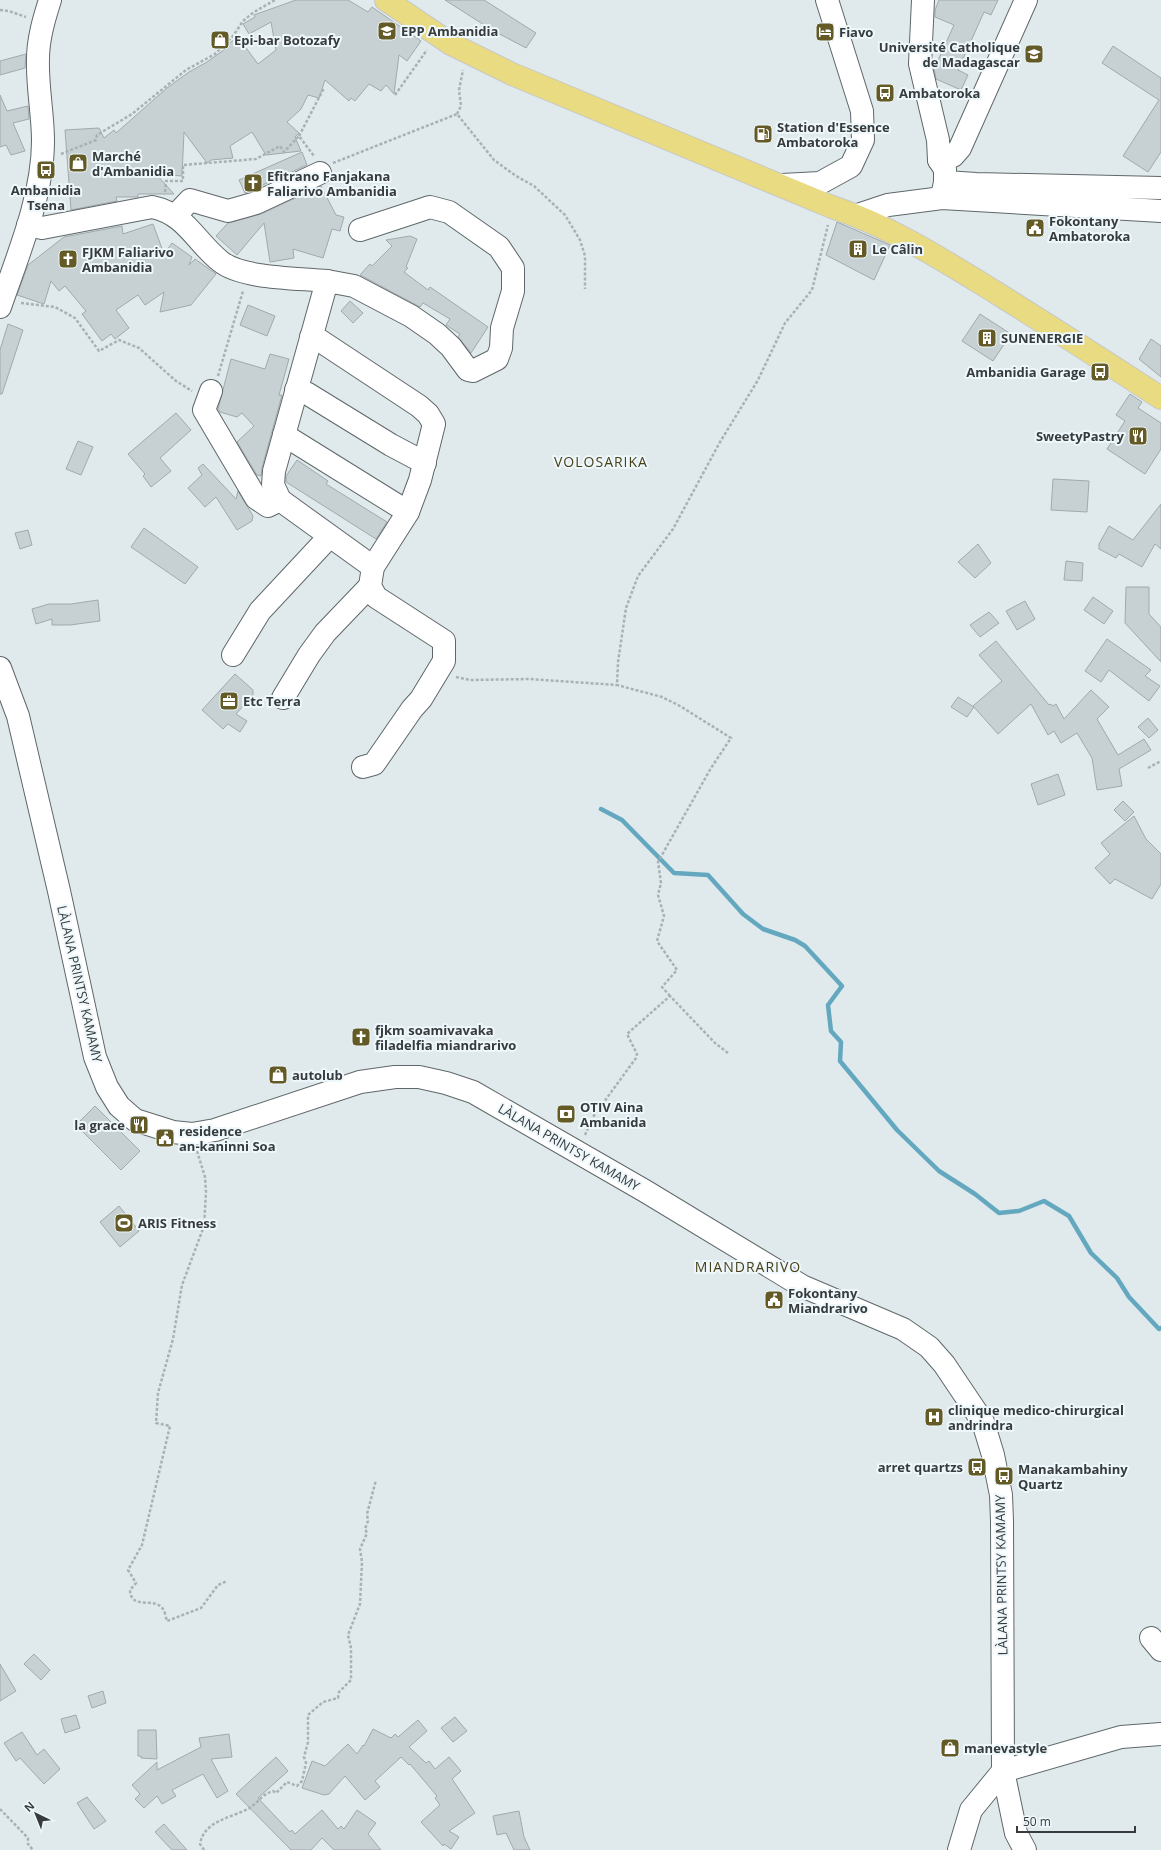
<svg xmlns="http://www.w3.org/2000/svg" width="1161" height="1850" viewBox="0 0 1161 1850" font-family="'Open Sans',sans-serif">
	<rect width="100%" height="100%" fill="#e0eaed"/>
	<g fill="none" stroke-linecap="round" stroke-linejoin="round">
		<polyline stroke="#64a8c0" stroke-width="4.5" points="601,809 622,820 674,873 708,875 743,914 763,929 795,940 805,946 842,986 828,1005 831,1031 841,1042 840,1061 897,1130 939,1171 975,1194 999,1213 1019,1211 1044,1201 1069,1216 1091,1253 1117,1278 1129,1297 1159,1329 1161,1328"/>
	</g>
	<g fill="#c7d0d3" stroke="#a0a9ac">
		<polygon points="296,0 348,0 368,12 372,7 421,41 407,61 399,55 394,94 386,85 381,91 369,84 355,101 351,98 349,101 325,80 319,98 308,95 301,109 287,122 299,133 295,137 301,151 266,155 252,132 230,146 233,158 211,160 207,163 184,132 182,176 156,174 174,194 138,194 138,197 116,197 117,201 71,210 65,130 99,128 104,138 114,130 116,133 167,88 189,72 207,62 228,47 227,45 238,37 258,64 276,50 271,22 249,34 243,24 255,17 254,15"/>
		<polygon points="445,0 484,0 536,33 526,48 492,30"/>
		<polygon points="939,0 998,0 991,15 984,12 958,70 968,75 961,90 936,79 934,69 954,25 935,17 935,10"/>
		<polygon points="1113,46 1161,78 1161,152 1148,172 1123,156 1159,100 1102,63"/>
		<polygon points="26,54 25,68 0,75 0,61"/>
		<polygon points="0,95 7,111 28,106 29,119 13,123 25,151 11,155 6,145 0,147"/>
		<polygon points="302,152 307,165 245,193 239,180"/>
		<polygon points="321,186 336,215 344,217 340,231 332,229 323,258 293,249 294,258 270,262 264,223 237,255 216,236 228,223 261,214"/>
		<polygon points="837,222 890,245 874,280 826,255"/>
		<polygon points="153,224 164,254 172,243 192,257 189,265 195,259 216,274 191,305 160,312 164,292 145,305 138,295 116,310 129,328 115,339 111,334 102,341 82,314 86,311 65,286 59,291 51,281 44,304 17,295 28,265 64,237 122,226 123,234"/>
		<polygon points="410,236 417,239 406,267 408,268 404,272 428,290 430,287 488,327 471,353 458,337 460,334 446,325 450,319 423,303 420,307 360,275 370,264 372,266 392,246 386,240"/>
		<polygon points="350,301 363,313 353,323 341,311"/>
		<polygon points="248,305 275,316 267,336 240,325"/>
		<polygon points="980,314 1011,334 993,361 962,341"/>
		<polygon points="8,324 23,330 2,394 0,394 0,350"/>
		<polygon points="1151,339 1161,346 1161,377 1139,359"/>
		<polygon points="270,354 289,359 279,395 282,395 262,468 261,476 257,475 237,442 254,426 242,413 237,417 220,412 218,409 231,359 265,369"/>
		<polygon points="1130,394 1142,402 1138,408 1161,423 1161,449 1145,474 1107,449 1125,421 1116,415"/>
		<polygon points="176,413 191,430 160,458 171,471 151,487 143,476 145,474 128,454"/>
		<polygon points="78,441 93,447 81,475 66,469"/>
		<polygon points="297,460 328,481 326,484 387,522 376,539 286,482 286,476"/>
		<polygon points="203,464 236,499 238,491 253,516 252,521 237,530 216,497 205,507 188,488 202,475 198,468"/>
		<polygon points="1053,479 1089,481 1087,512 1051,510"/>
		<polygon points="1161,504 1161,549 1155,544 1142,567 1119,554 1116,558 1099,549 1099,544 1109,526 1133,540"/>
		<polygon points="144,528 198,567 185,584 131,547"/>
		<polygon points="28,530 32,545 20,549 15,533"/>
		<polygon points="978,544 991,563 975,578 958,562"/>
		<polygon points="1066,561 1083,563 1082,581 1064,580"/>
		<polygon points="1126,587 1149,587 1149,614 1161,627 1161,662 1125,623"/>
		<polygon points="1093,597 1113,611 1104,624 1084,610"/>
		<polygon points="98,600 100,621 70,625 52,625 52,619 36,624 32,609 49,604 71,604"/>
		<polygon points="1025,601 1035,619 1017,630 1006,611"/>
		<polygon points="989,612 999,623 980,637 970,625"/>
		<polygon points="1107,639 1151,670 1145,676 1160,686 1149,701 1109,670 1101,682 1085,671"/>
		<polygon points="996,641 1049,705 1051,704 1053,706 1056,704 1064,719 1091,690 1109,707 1097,719 1118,755 1144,739 1151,750 1119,769 1122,786 1097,790 1092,758 1077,733 1061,743 1054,731 1048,735 1031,704 998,734 973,706 1002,681 979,655"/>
		<polygon points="235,674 253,690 253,695 236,714 247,721 240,732 228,724 223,729 202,710"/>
		<polygon points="958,697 974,707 967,717 951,707"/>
		<polygon points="1148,718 1158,730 1149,738 1138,727"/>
		<polygon points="1058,774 1065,795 1038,805 1031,784"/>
		<polygon points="1123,801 1134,812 1125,821 1114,810"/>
		<polygon points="1134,816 1146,839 1161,854 1161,884 1152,899 1115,879 1110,884 1095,868 1110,854 1101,843"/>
		<polygon points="95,1106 140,1151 121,1170 76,1125"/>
		<polygon points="119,1206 139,1231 120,1247 100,1222"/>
		<polygon points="34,1654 50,1670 41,1680 24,1664"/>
		<polygon points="0,1664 16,1691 0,1701"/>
		<polygon points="103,1691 106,1703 92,1708 88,1696"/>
		<polygon points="76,1715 80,1728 65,1733 61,1719"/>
		<polygon points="455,1717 467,1731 453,1742 441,1728"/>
		<polygon points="418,1720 427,1731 409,1747 426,1763 429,1761 435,1769 449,1757 461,1771 452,1779 475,1813 449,1831 459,1837 451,1849 444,1844 443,1846 421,1822 440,1805 435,1798 437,1796 410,1764 409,1765 401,1757 375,1781 380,1787 365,1800 345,1776 329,1794 324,1795 302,1788 312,1761 325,1766 348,1744 357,1754 363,1745 364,1746 373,1729 391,1738 395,1734 398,1737"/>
		<polygon points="138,1730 156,1730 157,1759 141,1758 141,1756 138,1756"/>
		<polygon points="22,1732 37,1755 44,1749 60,1769 44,1784 20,1758 16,1761 4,1743"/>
		<polygon points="229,1734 232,1757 211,1759 228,1791 217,1798 203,1774 172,1790 176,1796 162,1804 157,1796 144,1808 135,1799 140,1794 132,1785 157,1762 157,1770 201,1747 199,1738"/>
		<polygon points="276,1757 288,1771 258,1798 290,1832 292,1830 295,1834 322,1810 338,1829 341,1826 344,1829 357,1810 376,1823 368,1834 381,1850 334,1850 322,1838 311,1850 291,1850 236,1794"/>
		<polygon points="87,1797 106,1821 94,1829 77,1803"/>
		<polygon points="519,1811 524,1837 530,1850 514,1850 506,1833 497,1835 493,1816"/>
		<polygon points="164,1824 187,1850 172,1850 155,1832"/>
	</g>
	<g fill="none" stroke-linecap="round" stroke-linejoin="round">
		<g stroke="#5f676a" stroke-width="24">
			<g id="minor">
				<polyline points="923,0 920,64 938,140 939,160 945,169 945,182 942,197"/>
				<polyline points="939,160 953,156 960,148 1026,0"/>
				<polyline points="945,182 976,184 1161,188"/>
				<polyline points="782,185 820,183 851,166 863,140 862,111 827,0"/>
				<polyline points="176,215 190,200 228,211 256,203 320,173"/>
				<polyline points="858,215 888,205 942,198 1161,211"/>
				<path d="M28,225L42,228L152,207C186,214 195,241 220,261C241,279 299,278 327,281"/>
				<polyline points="360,230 430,207 449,212 499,247 513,268 513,291 502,328 501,348 497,359 473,371 468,370 451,347 437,334 411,316 354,286 327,281 274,471 273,485 280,500 373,567"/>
				<path d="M0,307C18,255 43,196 43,141C43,114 37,86 38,59C38,39 44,19 50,0"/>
				<polyline points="311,337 319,340 419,406 428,414 434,424 420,480 408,512 373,567 370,586 376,597 444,641 444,661 421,699 412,709 374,764 363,767"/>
				<polyline points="296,390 308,394 391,445 425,463"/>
				<polyline points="211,391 204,410 256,498 268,506 280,500"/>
				<polyline points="284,435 408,512"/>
				<polyline points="233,655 260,611 329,537"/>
				<polyline points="0,668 18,716 59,891 95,1057 107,1087 119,1106 135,1120 173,1132 192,1134 215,1130 360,1082 395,1077 419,1077 446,1083 473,1092 645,1191 802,1286 903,1329 929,1347 944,1364 983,1422 993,1455 1001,1495 1002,1521 1003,1771 1016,1833 1025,1850"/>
				<polyline points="283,698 309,655 325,633 370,586"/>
				<polyline points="1151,1638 1161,1650"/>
				<polyline points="959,1850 971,1810 1003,1771 1121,1737 1161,1734"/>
			</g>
		</g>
		<g stroke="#c7c8c8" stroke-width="24">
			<path id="major" d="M386,0L451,44L512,74L832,207C890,226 943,260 995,292C1051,327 1106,362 1161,398"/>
		</g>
		<g stroke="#a8b1b3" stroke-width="2.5" stroke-dasharray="3 2" stroke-linecap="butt">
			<polyline points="0,10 9,11 26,17"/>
			<polyline points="395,95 427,50"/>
			<polyline points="457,114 461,106 459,90 463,70"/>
			<polyline points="299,136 324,88"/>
			<polyline points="61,154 96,140 97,135 132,114 186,70 215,54 233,36 243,21 254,12 275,0"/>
			<polyline points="333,163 457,114 494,160 516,176 534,186 565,215 580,240 585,256 585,289"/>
			<polyline points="165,192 166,181 183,181 183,165 256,159 280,146 284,152 299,136 314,156"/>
			<polyline points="21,303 55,307 75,318 99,351 119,340 139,348 176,381 192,391"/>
			<polyline points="218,376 243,291"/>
			<polyline points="456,677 470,680 529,679 617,685"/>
			<polyline points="1148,768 1161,761"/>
			<polyline points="670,996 662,987 677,970 657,941 664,916 658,895 661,883 658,862 711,768 731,738 680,706 662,697 617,685 618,662 626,608 638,576 673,529 720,442 758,380 785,323 812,290 828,225"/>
			<polyline points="585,1135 593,1117 636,1058 637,1054 627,1034 670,996 715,1043 728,1053"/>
			<path d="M197,1151L205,1177L206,1192L204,1226L182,1285L173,1339L158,1393L156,1423L170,1426L142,1545L128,1570L136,1583L130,1590C131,1611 154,1596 163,1609C165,1612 166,1618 167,1621L201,1608L218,1585L227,1581"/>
			<polyline points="0,1809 28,1838 28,1844 33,1850"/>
			<path d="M204,1850L200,1844C204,1821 230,1818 248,1809C257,1804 262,1794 273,1791L276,1793L287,1782L297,1786L302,1781L306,1763L304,1757L308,1742V1715L323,1702L338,1698L339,1692L351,1680V1648L348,1635L360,1604L362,1562L360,1549L367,1533L365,1529L368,1521L367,1514L376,1480"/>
		</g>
		<use href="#minor" stroke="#fff" stroke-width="22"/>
		<use href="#major" stroke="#e9db82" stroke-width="22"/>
	</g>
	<defs>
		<g id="school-square" transform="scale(1)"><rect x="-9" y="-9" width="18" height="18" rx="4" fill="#635a26" stroke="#eef7fb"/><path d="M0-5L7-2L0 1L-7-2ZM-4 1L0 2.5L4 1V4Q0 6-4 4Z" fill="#fff"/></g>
		<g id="hotel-square" transform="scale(1)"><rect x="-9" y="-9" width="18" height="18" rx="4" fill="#635a26" stroke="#eef7fb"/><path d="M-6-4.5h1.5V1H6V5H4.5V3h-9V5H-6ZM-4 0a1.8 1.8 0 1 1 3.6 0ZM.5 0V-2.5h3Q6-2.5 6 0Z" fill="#fff"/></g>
		<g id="shop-square" transform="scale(1)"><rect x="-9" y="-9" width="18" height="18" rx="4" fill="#635a26" stroke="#eef7fb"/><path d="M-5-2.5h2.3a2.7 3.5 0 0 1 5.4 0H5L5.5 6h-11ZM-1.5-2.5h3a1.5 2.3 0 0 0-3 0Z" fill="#fff"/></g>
		<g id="university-square" transform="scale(1)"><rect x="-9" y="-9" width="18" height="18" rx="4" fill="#635a26" stroke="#eef7fb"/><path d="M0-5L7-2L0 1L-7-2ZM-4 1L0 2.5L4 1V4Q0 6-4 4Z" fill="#fff"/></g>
		<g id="bus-square" transform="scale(1)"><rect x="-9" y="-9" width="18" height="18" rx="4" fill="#635a26" stroke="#eef7fb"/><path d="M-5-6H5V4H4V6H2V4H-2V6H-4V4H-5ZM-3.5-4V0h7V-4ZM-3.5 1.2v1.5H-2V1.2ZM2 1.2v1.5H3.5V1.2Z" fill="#fff"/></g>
		<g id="fuel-square" transform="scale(1)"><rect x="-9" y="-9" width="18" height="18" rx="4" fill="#635a26" stroke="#eef7fb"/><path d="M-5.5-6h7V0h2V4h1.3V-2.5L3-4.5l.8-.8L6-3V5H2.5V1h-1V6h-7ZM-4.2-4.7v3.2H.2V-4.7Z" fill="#fff"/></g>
		<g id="church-square" transform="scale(1)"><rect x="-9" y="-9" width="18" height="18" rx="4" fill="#635a26" stroke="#eef7fb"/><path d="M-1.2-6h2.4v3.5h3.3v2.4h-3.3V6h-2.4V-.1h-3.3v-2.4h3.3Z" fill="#fff"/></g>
		<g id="civic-square" transform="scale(1)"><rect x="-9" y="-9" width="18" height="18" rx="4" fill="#635a26" stroke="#eef7fb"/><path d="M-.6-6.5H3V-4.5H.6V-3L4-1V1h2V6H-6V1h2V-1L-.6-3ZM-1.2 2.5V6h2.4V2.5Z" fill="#fff"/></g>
		<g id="building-square" transform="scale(1)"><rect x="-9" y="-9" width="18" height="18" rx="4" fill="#635a26" stroke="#eef7fb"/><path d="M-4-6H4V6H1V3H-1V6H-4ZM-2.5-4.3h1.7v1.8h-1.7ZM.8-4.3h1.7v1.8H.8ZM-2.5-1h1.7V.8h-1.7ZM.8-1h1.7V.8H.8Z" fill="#fff"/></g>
		<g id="restaurant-square" transform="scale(1)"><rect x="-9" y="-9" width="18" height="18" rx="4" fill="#635a26" stroke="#eef7fb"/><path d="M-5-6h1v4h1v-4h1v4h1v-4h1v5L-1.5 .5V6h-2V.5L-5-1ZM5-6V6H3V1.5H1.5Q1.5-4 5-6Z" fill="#fff"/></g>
		<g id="office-square" transform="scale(1)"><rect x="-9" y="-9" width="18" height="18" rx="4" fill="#635a26" stroke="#eef7fb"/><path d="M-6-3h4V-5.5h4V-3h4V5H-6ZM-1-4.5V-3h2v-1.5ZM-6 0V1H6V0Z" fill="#fff"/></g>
		<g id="bank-square" transform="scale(1)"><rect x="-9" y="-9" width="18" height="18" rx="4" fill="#635a26" stroke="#eef7fb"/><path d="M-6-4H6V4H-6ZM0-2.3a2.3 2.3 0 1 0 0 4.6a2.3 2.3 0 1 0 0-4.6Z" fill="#fff"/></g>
		<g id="stadium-square" transform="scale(1)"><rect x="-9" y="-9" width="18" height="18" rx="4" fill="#635a26" stroke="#eef7fb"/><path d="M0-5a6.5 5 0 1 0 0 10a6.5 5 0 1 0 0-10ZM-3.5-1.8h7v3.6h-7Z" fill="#fff"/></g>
		<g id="hospital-square" transform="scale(1)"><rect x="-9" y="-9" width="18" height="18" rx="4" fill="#635a26" stroke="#eef7fb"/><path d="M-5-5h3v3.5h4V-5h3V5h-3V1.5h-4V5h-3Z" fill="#fff"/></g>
	</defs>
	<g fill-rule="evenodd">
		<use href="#school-square" x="387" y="31"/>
		<use href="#hotel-square" x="825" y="32"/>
		<use href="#shop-square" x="220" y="40"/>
		<use href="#university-square" x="1034" y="54"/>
		<use href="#bus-square" x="885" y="93"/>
		<use href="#fuel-square" x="763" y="134"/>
		<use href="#shop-square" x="78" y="163"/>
		<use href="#bus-square" x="46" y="170"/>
		<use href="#church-square" x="253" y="183"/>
		<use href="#civic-square" x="1035" y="228"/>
		<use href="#building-square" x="858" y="249"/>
		<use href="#church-square" x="68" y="259"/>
		<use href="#building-square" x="987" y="338"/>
		<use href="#bus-square" x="1100" y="372"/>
		<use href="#restaurant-square" x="1138" y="436"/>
		<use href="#office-square" x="229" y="701"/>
		<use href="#church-square" x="361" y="1037"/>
		<use href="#shop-square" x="278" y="1075"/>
		<use href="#bank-square" x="566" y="1114"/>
		<use href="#restaurant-square" x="139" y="1125"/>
		<use href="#civic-square" x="165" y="1138"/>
		<use href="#stadium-square" x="124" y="1223"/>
		<use href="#civic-square" x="774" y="1300"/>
		<use href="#hospital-square" x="934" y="1417"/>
		<use href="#bus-square" x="977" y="1467"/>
		<use href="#bus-square" x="1004" y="1476"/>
		<use href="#shop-square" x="950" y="1748"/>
	</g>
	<g text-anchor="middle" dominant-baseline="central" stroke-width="4" stroke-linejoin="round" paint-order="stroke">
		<g font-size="13" font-weight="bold" fill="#373b3c" stroke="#eef7fb" text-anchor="start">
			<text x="401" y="31">EPP Ambanidia</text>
			<text x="839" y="32">Fiavo</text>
			<text x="234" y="40">Epi-bar Botozafy</text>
			<text x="1020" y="47" text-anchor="end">Université Catholique<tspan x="1020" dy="15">de Madagascar</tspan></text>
			<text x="899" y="93">Ambatoroka</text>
			<text x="777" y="127">Station d'Essence<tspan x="777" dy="15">Ambatoroka</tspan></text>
			<text x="92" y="156">Marché<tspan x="92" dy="15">d'Ambanidia</tspan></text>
			<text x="267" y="176">Efitrano Fanjakana<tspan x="267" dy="15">Faliarivo Ambanidia</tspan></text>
			<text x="46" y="190" text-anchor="middle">Ambanidia<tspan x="46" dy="15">Tsena</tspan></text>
			<text x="1049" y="221">Fokontany<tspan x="1049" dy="15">Ambatoroka</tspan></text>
			<text x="872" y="249">Le Câlin</text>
			<text x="82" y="252">FJKM Faliarivo<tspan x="82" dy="15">Ambanidia</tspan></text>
			<text x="1001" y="338">SUNENERGIE</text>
			<text x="1086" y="372" text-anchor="end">Ambanidia Garage</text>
			<text x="1124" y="436" text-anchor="end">SweetyPastry</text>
			<text x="243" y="701">Etc Terra</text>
			<text x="375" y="1030">fjkm soamivavaka<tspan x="375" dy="15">filadelfia miandrarivo</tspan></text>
			<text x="292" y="1075">autolub</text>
			<text x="580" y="1107">OTIV Aina<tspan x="580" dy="15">Ambanida</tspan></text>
			<text x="125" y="1125" text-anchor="end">la grace</text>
			<text x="179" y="1131">residence<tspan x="179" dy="15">an-kaninni Soa</tspan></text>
			<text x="138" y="1223">ARIS Fitness</text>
			<text x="788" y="1293">Fokontany<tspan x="788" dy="15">Miandrarivo</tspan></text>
			<text x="948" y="1410">clinique medico-chirurgical<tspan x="948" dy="15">andrindra</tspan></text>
			<text x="963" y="1467" text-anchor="end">arret quartzs</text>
			<text x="1018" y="1469">Manakambahiny<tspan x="1018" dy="15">Quartz</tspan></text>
			<text x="964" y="1748">manevastyle</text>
		</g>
		<g font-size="13" fill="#373b3c" stroke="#eef7fb">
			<text transform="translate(80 984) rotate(77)">LÀLANA PRINTSY KAMAMY</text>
			<text transform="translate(569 1147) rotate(30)">LÀLANA PRINTSY KAMAMY</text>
			<text transform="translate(1001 1575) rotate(-91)">LÀLANA PRINTSY KAMAMY</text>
		</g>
		<g font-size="14" letter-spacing="1" fill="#484118" stroke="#eef7fb">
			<text x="601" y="461">VOLOSARIKA</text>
			<text x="748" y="1266">MIANDRARIVO</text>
		</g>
	</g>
	<g transform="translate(36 1814) rotate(317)" stroke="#eef7fb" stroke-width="3" paint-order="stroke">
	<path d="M0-3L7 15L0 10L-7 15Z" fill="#373b3c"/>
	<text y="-6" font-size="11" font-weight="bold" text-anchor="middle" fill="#373b3c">N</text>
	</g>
	<path d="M1017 1826v6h118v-6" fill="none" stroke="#373b3c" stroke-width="2"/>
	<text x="1023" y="1826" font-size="12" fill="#373b3c" stroke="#eef7fb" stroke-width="3" paint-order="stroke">50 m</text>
</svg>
